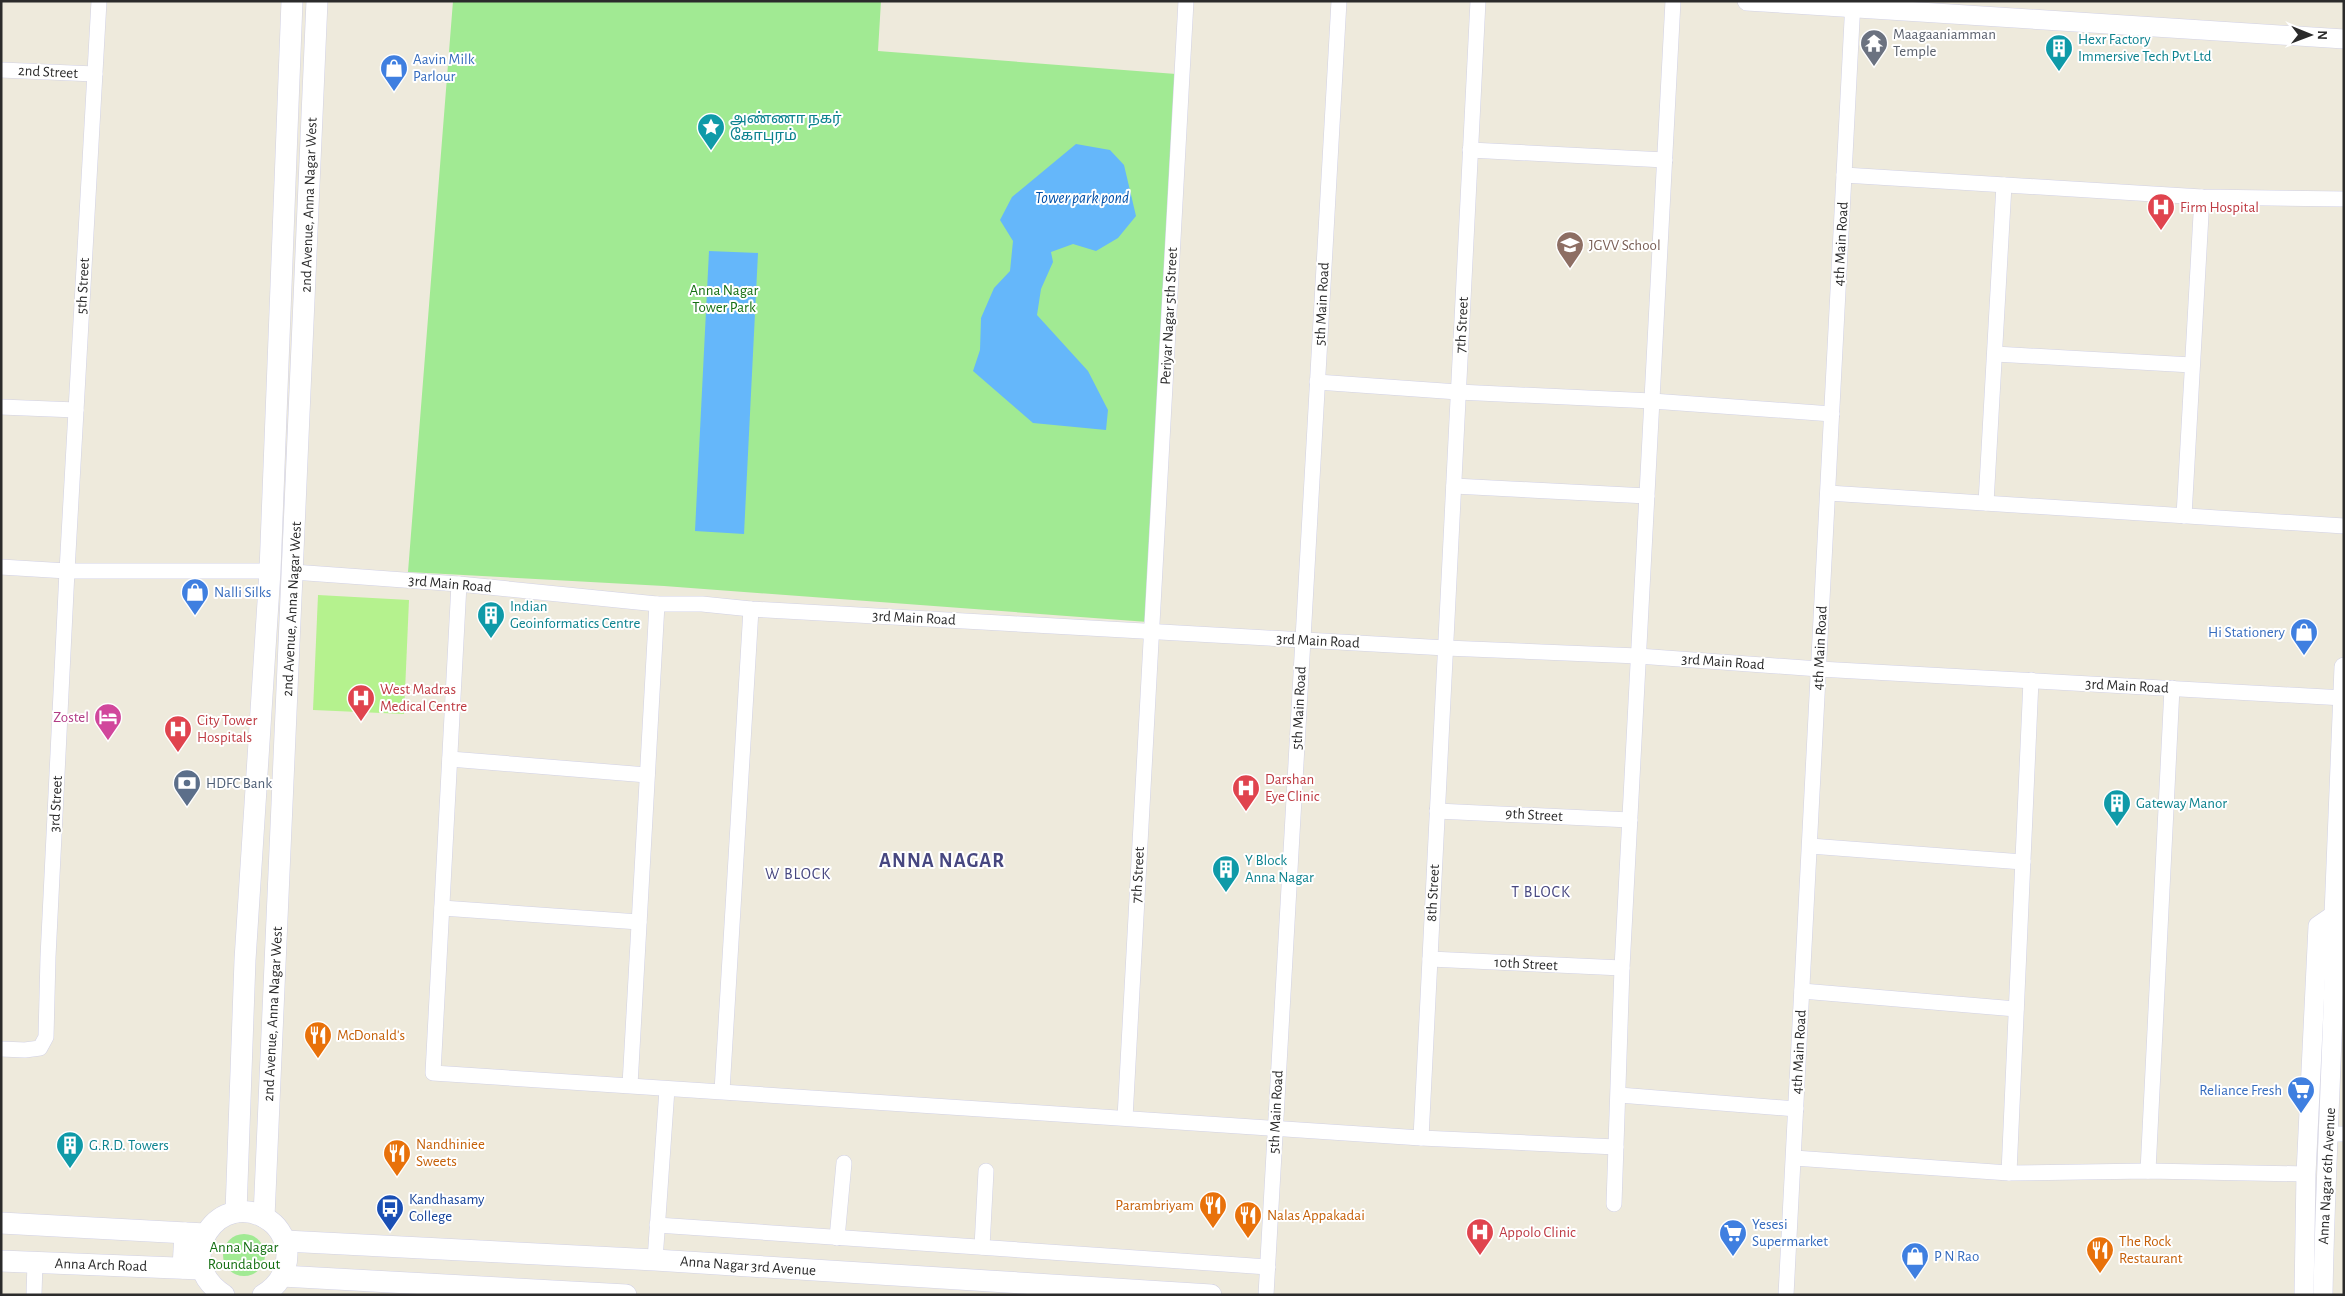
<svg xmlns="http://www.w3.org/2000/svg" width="2345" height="1296" viewBox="0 0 2345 1296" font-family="'Alegreya Sans','Noto Sans Tamil',sans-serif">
	<rect width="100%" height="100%" fill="#eeeadc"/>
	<g fill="#a1ea93">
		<polygon points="453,1 881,1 878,51 1176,74 1148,622 664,586 408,572"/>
		<circle cx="244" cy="1255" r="21"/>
	</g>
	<polygon fill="#b5f28e" points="318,595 409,600 404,714 313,710"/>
	<g fill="#65b7fa">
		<polygon points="1076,144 1110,150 1124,165 1136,216 1118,238 1096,251 1073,244 1051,252 1053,262 1041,289 1037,315 1088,371 1108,410 1106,430 1033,423 973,371 980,350 981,318 994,288 1010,271 1013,241 1000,220 1012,197"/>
		<polygon points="709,251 758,253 744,534 695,531"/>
	</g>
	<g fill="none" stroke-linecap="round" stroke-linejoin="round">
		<g stroke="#d1d1e5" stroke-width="16">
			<g id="minor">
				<polyline points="1,70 95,74"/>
				<polyline points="1470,150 1665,160"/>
				<polyline points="1844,175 2202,197 2344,199"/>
				<polyline points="1995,354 2192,365"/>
				<polyline points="1317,382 1458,392 1652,401 1832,414"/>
				<polyline points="1,407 76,410"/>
				<polyline points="1454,486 1647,496"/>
				<polyline points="1828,493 2344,526"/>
				<polyline points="1986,503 2004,185"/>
				<polyline points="2184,516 2202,197"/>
				<polyline points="1,567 67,571 270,571"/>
				<polyline points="293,572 459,584 657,604 702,604 751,609 1446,648 1638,656 1819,669 2344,698"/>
				<polyline points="459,584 433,1073 1421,1138 1616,1147"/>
				<polyline points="450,759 647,775"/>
				<polyline points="1437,811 1630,820"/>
				<polyline points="1810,846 2023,862"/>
				<polyline points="442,908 639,922"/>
				<polyline points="1430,959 1622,968"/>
				<polyline points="1802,991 2016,1009"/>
				<polyline points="1,1049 25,1050 40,1048 46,1037 48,957 67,571 99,1"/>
				<polyline points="630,1085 657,604"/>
				<polyline points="722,1091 751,609"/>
				<polyline points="1619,1095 1796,1109"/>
				<polyline points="1125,1118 1186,1"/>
				<polyline points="2328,1134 2344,1134"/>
				<polyline points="1421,1138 1478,1"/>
				<polyline points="1794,1158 2009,1173 2148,1171 2306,1174"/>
				<polyline points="2148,1171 2172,688"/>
				<polyline points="2009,1173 2031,680"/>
				<polyline points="1614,1204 1622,968 1673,1"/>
				<polyline points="657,1225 1268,1267"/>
				<polyline points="837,1238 844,1163"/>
				<polyline points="982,1247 986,1171"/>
				<polyline points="655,1260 667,1089"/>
				<polyline points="34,1295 35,1263"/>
				<polyline points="1266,1295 1339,1"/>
				<polyline points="1786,1295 1853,1"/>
			</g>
		</g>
		<g stroke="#d1d1e5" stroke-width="20">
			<g id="tertiary">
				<polyline points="1747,1 2344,39"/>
				<polyline points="2304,1295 2306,1174 2318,926 2334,915"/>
				<path d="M2323,1295C2325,1174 2333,1054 2335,933L2334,915L2344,667"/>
			</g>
		</g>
		<g stroke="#d1d1e5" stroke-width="22">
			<g id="secondary">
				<polyline points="236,1212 245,960 270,571 292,1"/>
				<polyline points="264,1217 317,1"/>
				<polyline points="1,1223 205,1234"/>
				<polyline points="285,1241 655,1260 1211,1295"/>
				<polyline points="1,1261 201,1269"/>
				<polyline points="183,1268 185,1233"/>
				<polyline points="282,1276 626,1295"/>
				<path d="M224,1295C169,1260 220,1185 270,1221C280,1228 287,1242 287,1254C287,1272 278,1286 263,1295"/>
			</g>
		</g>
		<use href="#minor" stroke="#fff" stroke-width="15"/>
		<use href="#tertiary" stroke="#fff" stroke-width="19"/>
		<use href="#secondary" stroke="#fff" stroke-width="21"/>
	</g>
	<defs>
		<g id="temple-pin" transform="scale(1.4375)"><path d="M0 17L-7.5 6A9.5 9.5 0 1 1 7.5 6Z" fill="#6b7280" stroke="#fff"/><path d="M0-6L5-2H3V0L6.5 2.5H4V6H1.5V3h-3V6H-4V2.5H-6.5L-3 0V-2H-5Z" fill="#fff"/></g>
		<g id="building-pin" transform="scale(1.4375)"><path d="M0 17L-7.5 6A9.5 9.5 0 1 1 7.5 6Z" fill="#0f9aa8" stroke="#fff"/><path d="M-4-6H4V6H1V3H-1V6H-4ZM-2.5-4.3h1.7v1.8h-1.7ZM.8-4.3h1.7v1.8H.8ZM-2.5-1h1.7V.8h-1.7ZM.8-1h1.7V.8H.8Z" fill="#fff"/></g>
		<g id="shop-pin" transform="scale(1.4375)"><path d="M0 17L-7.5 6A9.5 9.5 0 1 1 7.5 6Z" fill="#3f7fe0" stroke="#fff"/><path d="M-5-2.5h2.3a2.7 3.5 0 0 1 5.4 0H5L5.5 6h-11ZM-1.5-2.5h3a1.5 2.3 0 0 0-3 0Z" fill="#fff"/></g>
		<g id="sight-pin" transform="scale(1.4375)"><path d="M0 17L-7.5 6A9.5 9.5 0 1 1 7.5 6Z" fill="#0f9aa8" stroke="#fff"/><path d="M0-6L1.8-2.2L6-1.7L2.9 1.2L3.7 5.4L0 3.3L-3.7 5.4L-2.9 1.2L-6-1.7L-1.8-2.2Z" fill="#fff"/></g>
		<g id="hospital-pin" transform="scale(1.4375)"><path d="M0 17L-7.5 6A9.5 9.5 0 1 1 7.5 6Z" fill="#e0444e" stroke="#fff"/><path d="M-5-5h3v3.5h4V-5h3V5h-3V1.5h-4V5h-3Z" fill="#fff"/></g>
		<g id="school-pin" transform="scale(1.4375)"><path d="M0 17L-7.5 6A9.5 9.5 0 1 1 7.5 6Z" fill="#8d6e63" stroke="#fff"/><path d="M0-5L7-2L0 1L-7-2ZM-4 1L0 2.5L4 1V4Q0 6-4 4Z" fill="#fff"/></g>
		<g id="hotel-pin" transform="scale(1.4375)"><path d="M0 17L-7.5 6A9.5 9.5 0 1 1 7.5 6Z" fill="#d1479c" stroke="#fff"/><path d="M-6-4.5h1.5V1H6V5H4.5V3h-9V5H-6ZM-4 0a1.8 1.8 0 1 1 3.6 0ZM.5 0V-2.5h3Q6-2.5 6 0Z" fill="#fff"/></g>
		<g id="bank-pin" transform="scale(1.4375)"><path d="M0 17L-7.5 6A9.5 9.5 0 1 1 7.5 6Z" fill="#5c6f8a" stroke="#fff"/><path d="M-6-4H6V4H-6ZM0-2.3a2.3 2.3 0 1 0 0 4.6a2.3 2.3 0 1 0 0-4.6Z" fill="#fff"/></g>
		<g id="restaurant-pin" transform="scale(1.4375)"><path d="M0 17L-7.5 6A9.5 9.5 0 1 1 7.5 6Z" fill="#e8710a" stroke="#fff"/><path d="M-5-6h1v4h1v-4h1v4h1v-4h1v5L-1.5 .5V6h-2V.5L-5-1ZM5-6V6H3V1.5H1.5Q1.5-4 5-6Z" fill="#fff"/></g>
		<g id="supermarket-pin" transform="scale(1.4375)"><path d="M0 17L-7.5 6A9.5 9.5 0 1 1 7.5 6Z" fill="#3f7fe0" stroke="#fff"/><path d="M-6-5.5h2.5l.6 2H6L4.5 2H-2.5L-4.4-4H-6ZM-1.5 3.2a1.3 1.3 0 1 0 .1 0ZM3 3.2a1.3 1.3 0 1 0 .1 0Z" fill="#fff"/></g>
		<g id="bus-pin" transform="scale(1.4375)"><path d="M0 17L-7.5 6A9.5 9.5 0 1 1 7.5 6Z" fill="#1a4fb4" stroke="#fff"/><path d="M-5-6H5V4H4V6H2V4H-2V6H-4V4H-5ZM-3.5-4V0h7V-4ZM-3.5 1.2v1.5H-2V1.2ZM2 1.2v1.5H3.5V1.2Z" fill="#fff"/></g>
	</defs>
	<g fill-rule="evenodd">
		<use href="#temple-pin" x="1874" y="43"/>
		<use href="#building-pin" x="2059" y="48"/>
		<use href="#shop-pin" x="394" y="68"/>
		<use href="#sight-pin" x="711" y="127"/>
		<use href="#hospital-pin" x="2161" y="207"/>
		<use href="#school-pin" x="1570" y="245"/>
		<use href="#shop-pin" x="195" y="592"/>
		<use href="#building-pin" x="491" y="615"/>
		<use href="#shop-pin" x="2304" y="632"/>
		<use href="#hospital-pin" x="361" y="698"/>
		<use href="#hotel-pin" x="108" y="717"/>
		<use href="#hospital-pin" x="178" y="729"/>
		<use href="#bank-pin" x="187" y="783"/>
		<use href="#hospital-pin" x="1246" y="788"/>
		<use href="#building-pin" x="2117" y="803"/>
		<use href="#building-pin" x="1226" y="869"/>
		<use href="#restaurant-pin" x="318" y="1035"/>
		<use href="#supermarket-pin" x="2301" y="1090"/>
		<use href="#building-pin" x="70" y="1145"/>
		<use href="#restaurant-pin" x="397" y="1153"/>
		<use href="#restaurant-pin" x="1213" y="1205"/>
		<use href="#bus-pin" x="390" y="1208"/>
		<use href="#restaurant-pin" x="1248" y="1215"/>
		<use href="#hospital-pin" x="1480" y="1232"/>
		<use href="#supermarket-pin" x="1733" y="1233"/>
		<use href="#restaurant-pin" x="2100" y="1250"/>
		<use href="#shop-pin" x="1915" y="1256"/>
	</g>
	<g text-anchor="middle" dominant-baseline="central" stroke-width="4" stroke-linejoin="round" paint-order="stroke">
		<g font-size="15" fill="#5b616d" stroke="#fff" text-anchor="start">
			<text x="1893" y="34">Maagaaniamman<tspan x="1893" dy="17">Temple</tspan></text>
		</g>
		<g font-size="15" fill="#0d838f" stroke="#fff" text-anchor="start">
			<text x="2078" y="39">Hexr Factory<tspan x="2078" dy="17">Immersive Tech Pvt Ltd</tspan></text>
			<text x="730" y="118">அண்ணா நகர்<tspan x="730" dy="17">கோபுரம்</tspan></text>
			<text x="510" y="606">Indian<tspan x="510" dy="17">Geoinformatics Centre</tspan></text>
			<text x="2136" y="803">Gateway Manor</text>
			<text x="1245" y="860">Y Block<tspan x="1245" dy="17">Anna Nagar</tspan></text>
			<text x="89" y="1145">G.R.D. Towers</text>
		</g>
		<g font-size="15" fill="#366cbe" stroke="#fff" text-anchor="start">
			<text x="413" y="59">Aavin Milk<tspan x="413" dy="17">Parlour</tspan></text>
			<text x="214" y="592">Nalli Silks</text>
			<text x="2285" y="632" text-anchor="end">Hi Stationery</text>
			<text x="2282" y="1090" text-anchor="end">Reliance Fresh</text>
			<text x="1752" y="1224">Yesesi<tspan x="1752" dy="17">Supermarket</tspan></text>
			<text x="1934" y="1256">P N Rao</text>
		</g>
		<g font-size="15" fill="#2b2b2b" stroke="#fff">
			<text transform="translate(48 72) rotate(3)">2nd Street</text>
			<text transform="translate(309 205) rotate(-88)">2nd Avenue, Anna Nagar West</text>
			<text transform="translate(1841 244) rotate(-87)">4th Main Road</text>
			<text transform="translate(83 286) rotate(-87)">5th Street</text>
			<text transform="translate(1322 304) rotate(-87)">5th Main Road</text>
			<text transform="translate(1169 316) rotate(-87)">Periyar Nagar 5th Street</text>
			<text transform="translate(1462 325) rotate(-87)">7th Street</text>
			<text transform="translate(450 584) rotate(5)">3rd Main Road</text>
			<text transform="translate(292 609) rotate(-87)">2nd Avenue, Anna Nagar West</text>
			<text transform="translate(914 618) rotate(3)">3rd Main Road</text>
			<text transform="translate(1318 641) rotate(3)">3rd Main Road</text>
			<text transform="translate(1820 648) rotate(-87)">4th Main Road</text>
			<text transform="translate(1723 662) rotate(4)">3rd Main Road</text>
			<text transform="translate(2127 686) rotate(3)">3rd Main Road</text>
			<text transform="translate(1299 708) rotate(-87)">5th Main Road</text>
			<text transform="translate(56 804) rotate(-87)">3rd Street</text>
			<text transform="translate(1534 815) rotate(3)">9th Street</text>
			<text transform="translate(1138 875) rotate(-87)">7th Street</text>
			<text transform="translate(1433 893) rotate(-87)">8th Street</text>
			<text transform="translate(1526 964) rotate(3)">10th Street</text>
			<text transform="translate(273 1014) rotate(-87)">2nd Avenue, Anna Nagar West</text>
			<text transform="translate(1799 1052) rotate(-87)">4th Main Road</text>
			<text transform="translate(1276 1112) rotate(-87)">5th Main Road</text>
			<text transform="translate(2327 1176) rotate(-87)">Anna Nagar 6th Avenue</text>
			<text transform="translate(101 1265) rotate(2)">Anna Arch Road</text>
			<text transform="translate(748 1266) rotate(4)">Anna Nagar 3rd Avenue</text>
		</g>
		<g font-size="15" fill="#be3a42" stroke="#fff" text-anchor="start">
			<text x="2180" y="207">Firm Hospital</text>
			<text x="380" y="689">West Madras<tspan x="380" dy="17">Medical Centre</tspan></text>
			<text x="197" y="720">City Tower<tspan x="197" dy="17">Hospitals</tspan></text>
			<text x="1265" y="779">Darshan<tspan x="1265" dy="17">Eye Clinic</tspan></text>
			<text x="1499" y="1232">Appolo Clinic</text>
		</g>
		<g font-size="15" fill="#785e54" stroke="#fff" text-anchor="start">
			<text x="1589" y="245">JGVV School</text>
		</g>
		<g font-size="15" fill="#167013" stroke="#fff">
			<text x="724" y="290">Anna Nagar<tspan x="724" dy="17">Tower Park</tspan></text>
			<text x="244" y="1247">Anna Nagar<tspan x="244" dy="17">Roundabout</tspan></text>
		</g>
		<g font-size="15" fill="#b23c85" stroke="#fff" text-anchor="end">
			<text x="89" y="717">Zostel</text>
		</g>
		<g font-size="15" fill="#4e5e75" stroke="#fff" text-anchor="start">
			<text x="206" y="783">HDFC Bank</text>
		</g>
		<g font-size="15" fill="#c56008" stroke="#fff" text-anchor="start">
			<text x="337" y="1035">McDonald's</text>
			<text x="416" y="1144">Nandhiniee<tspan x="416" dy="17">Sweets</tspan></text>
			<text x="1194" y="1205" text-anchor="end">Parambriyam</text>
			<text x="1267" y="1215">Nalas Appakadai</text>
			<text x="2119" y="1241">The Rock<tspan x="2119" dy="17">Restaurant</tspan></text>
		</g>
		<g font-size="15" fill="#164399" stroke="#fff" text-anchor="start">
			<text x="409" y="1199">Kandhasamy<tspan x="409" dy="17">College</tspan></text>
		</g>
		<g font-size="16" font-style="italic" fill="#0150a9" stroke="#fff">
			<text x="1082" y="198">Tower park pond</text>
		</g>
		<g font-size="16" letter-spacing="1" fill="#474780" stroke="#fff">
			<text x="798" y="874">W BLOCK</text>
			<text x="1541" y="892">T BLOCK</text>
		</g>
		<g font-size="20" font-weight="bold" letter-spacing="1" fill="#474780" stroke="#fff">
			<text x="942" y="861">ANNA NAGAR</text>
		</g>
	</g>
	<rect width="2345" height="1296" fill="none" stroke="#2b2b2b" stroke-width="5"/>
	<g transform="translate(2310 35) rotate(91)" stroke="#ffffff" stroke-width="4" paint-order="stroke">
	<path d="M0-4L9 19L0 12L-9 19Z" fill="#2b2b2b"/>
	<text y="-8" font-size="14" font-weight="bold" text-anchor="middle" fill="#2b2b2b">N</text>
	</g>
</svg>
